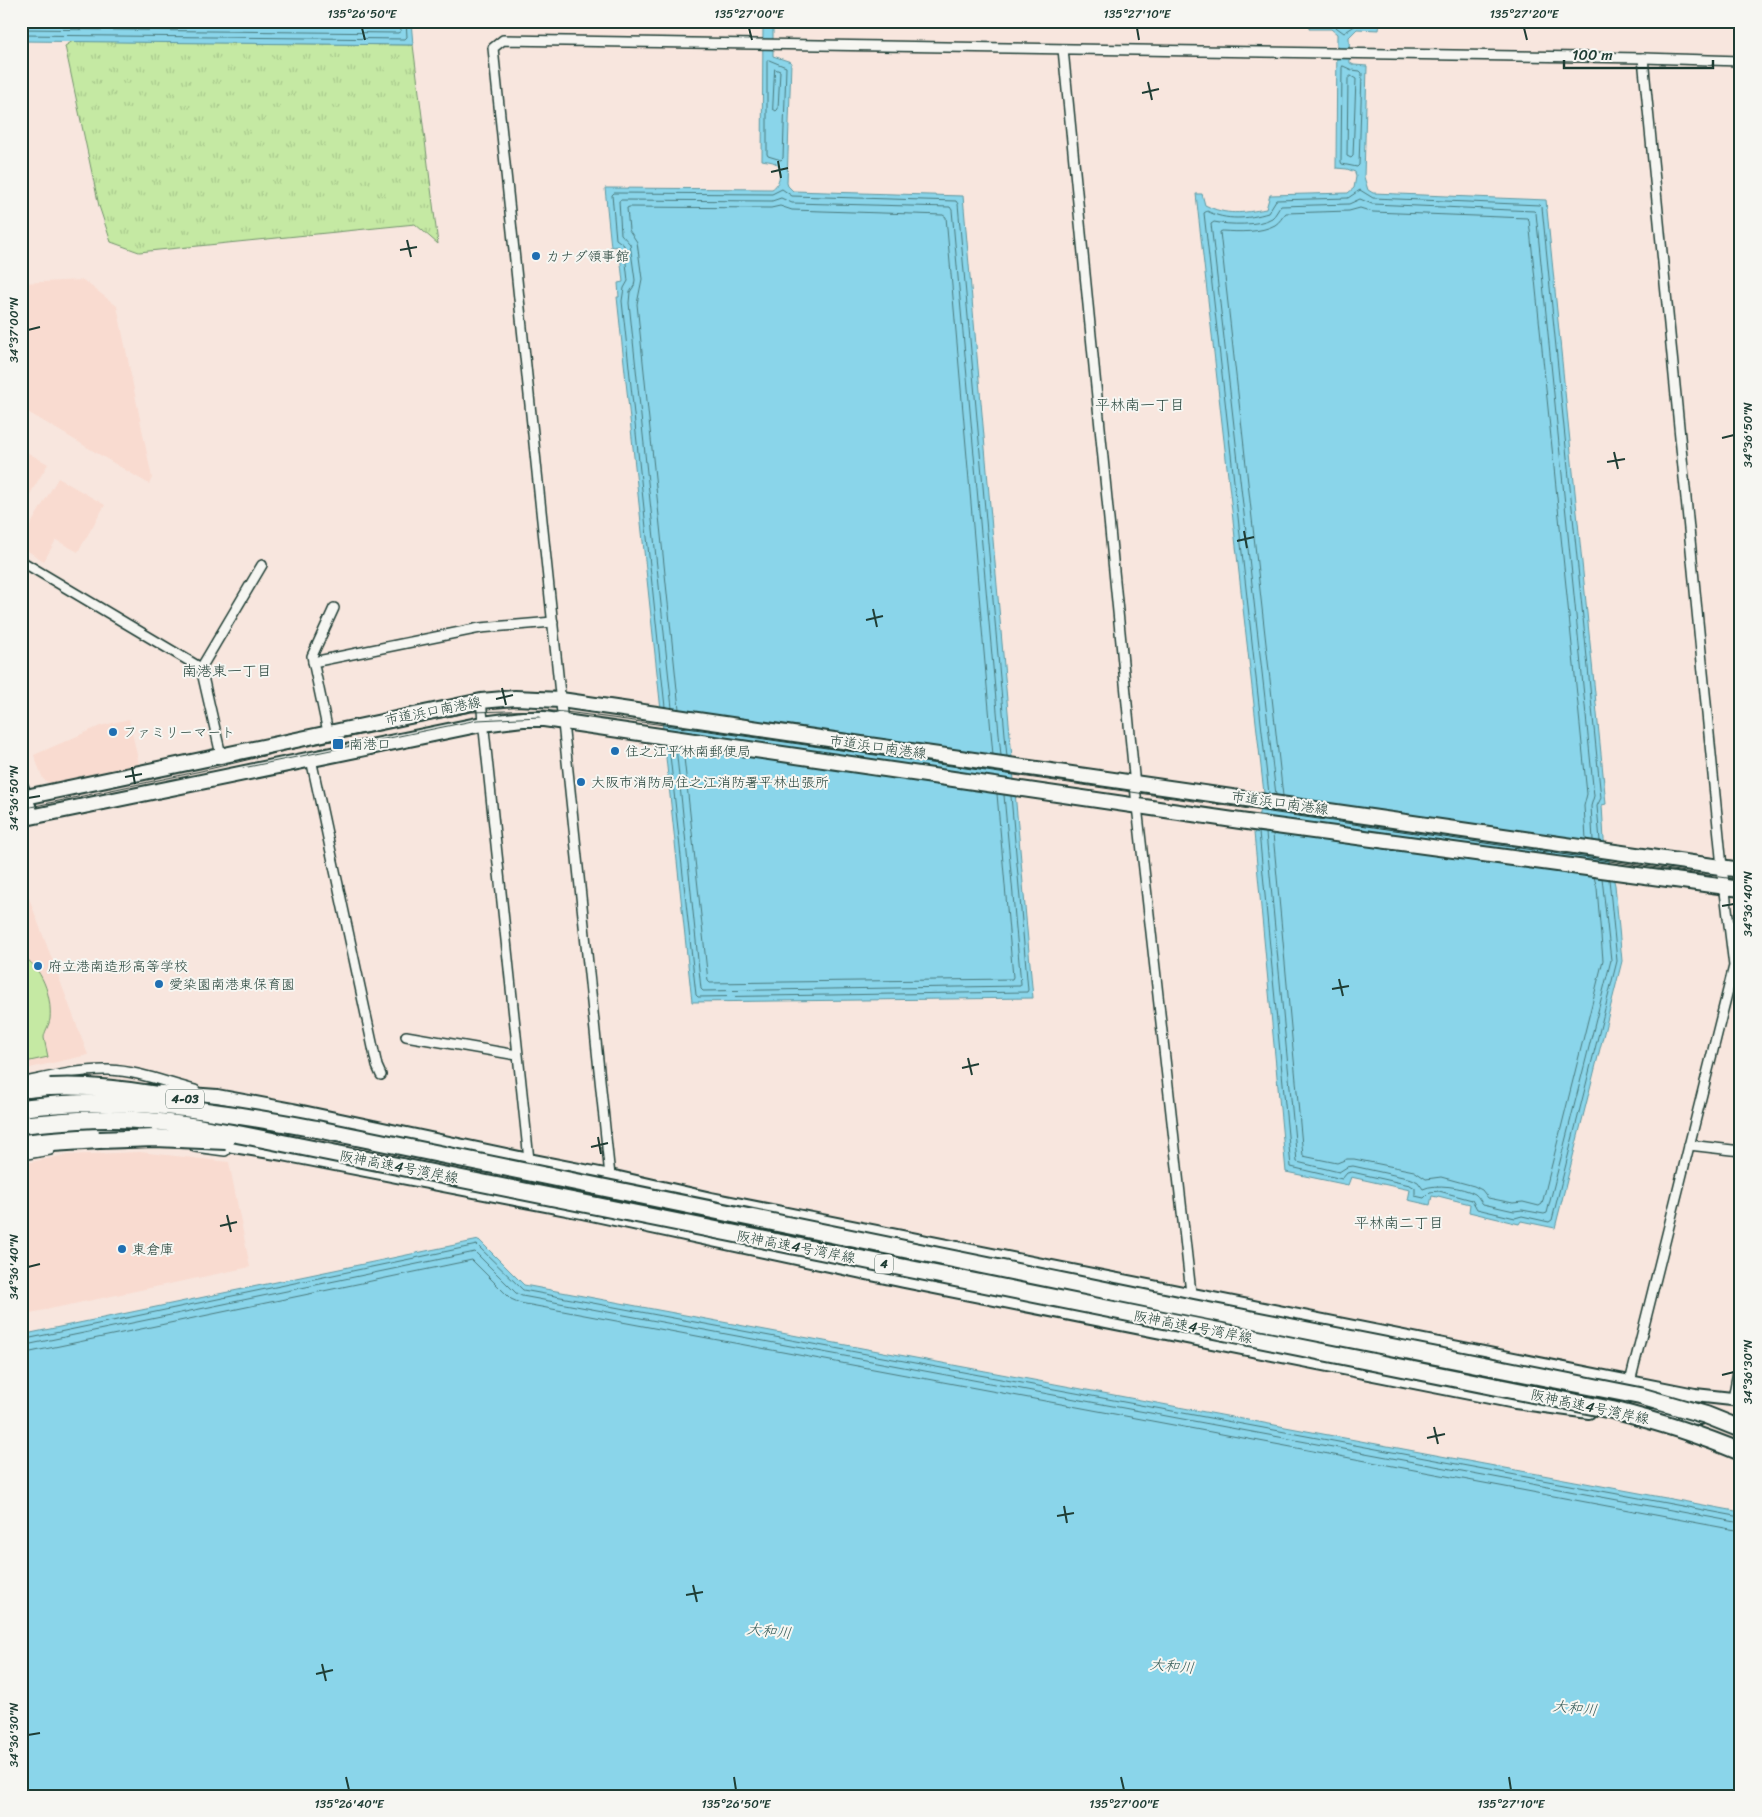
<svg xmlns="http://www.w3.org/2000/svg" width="1762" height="1817" viewBox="0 0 1762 1817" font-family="Sriracha,'Klee One',sans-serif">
	<defs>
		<pattern id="grass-tufts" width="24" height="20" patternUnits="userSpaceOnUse" patternTransform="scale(1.25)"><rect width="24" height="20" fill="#c5e9a3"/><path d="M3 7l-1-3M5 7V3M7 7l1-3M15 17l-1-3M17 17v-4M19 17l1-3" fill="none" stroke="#a9c98d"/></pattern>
	</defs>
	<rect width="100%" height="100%" fill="#f8e6de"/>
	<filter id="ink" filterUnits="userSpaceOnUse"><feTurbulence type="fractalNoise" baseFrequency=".02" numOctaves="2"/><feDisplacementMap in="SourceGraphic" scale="10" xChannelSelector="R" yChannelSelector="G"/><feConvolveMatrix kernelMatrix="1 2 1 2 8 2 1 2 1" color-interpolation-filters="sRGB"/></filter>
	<g filter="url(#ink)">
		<g fill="#f9dbd0">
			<polygon points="83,280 117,306 152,478 149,484 21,408 21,283"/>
			<polygon points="21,449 48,464 21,509"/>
			<polygon points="58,478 105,505 78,552 56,540 44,561 21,547 21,541"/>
			<polygon points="129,719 139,764 49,783 43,779 34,755 100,726"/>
			<polygon points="21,877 88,1055 21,1070"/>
			<polygon points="140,1152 229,1162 250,1267 21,1315 21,1164 66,1155"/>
		</g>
		<polygon fill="url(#grass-tufts)" stroke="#72936c" points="73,41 413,45 438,244 415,224 139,252 111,242 99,206 65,46"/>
		<path fill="#c5e9a3" stroke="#72936c" d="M21,955C42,967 52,996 50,1019C49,1026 44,1032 44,1038C45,1044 47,1051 48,1057L21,1063Z"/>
		<g fill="#8ad5ea" stroke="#5f98a1">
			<polygon points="21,21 411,21 413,45 21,41"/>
			<path d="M745,21H790L777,23L773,28V56L791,62L787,183L788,186L793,191L963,196L1033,998L692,1002L617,297H619L618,283L623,282L619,246L611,247L605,188L772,189C779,186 784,168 775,163C772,161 766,161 762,160L763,27L758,22Z"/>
			<path d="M1309,21H1380L1379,30L1357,29L1349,37L1350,63L1354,65L1367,66L1364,177L1368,190L1373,193L1546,200L1606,804L1602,805L1604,840L1615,885L1622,961L1555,1228L1521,1221L1519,1224L1469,1212L1470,1204L1438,1196L1437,1197L1432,1196L1430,1205L1408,1200L1410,1190L1351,1177L1348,1185L1286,1172L1254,833L1264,793L1196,194H1202L1205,205C1227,216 1242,213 1266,209L1270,195L1348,193L1354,188L1356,177L1355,172L1347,169L1336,168L1337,34L1331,29H1309Z"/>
			<polygon points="479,1240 524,1285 1741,1512 1741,1796 21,1796 21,1335"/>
		</g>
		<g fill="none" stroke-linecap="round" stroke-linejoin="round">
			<g stroke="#4a7a7d" stroke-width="1">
				<polyline points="45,21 390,26 393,21"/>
				<polyline points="1314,21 1316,24 1333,25 1344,33 1356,25 1372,25 1375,21"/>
				<polyline points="21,29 398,33 401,31 400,21"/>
				<polyline points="21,35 405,39 407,37 406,21"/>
				<polygon points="769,60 786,67 783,158 781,160 768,156 767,154 767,62"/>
				<polygon points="1343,66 1352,70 1360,71 1362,73 1359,165 1357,167 1342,164 1341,162 1342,68"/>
				<polygon points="775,69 780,71 778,109 776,111 773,109"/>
				<polygon points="1351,76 1356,79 1353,156 1351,158 1347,156 1348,79"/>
				<polyline points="665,707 622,301 624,288 628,281 624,245 616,239 612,195 614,193 772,194 782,189 792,196 956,201 958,204 1007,757"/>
				<polyline points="672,708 629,303 630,292 634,286 635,280 630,244 621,234 619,201 621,200 772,201 781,198 792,203 950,207 952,210 1001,756"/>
				<polyline points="679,709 637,304 642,279 637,242 629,230 627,208 629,207 771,208 780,206 792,210 943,215 946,217 993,755"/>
				<polyline points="669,746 696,995 698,997 1027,992 1028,990 1011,796"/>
				<polyline points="676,747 701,989 703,991 1020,986 1021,984 1004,795"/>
				<polyline points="683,748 708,981 710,983 1012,979 1013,977 997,794"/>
				<path d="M1269,794L1204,213L1207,211C1226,221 1248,219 1268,213L1276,200L1348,198L1360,190L1373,198L1540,205L1542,207L1601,798L1597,806L1600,841"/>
				<path d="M1276,795L1211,224L1214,222C1228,225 1260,226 1272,218C1276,215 1278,209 1281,206L1349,204L1360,199L1372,204L1534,211L1536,213L1594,796L1591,806L1593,840"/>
				<path d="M1283,796L1220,232L1222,231C1238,232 1261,233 1275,225C1280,222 1282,217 1286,213L1349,211L1360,208L1373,212L1527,218L1529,220L1587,794L1584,806L1586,839"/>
				<polyline points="1259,832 1291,1167 1342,1179 1347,1173 1352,1172 1410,1185 1415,1188 1415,1196 1424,1198 1430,1192 1439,1191 1472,1200 1477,1209 1515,1218 1522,1216 1549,1222 1552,1220 1617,961 1609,879"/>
				<path d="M1266,833L1297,1162L1339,1172L1347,1167L1353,1166L1412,1179L1418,1182L1423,1189C1435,1183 1463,1187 1475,1194C1479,1197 1480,1201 1483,1204L1514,1211L1522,1210L1544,1214L1547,1213L1611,960L1602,878"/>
				<polyline points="1273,834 1303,1156 1337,1163 1347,1159 1354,1159 1414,1171 1426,1179 1441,1177 1474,1186 1482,1190 1488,1198 1513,1203 1523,1202 1539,1206 1542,1204 1603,960 1597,888 1594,877"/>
				<polyline points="21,1340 477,1245 523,1290 1741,1517"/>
				<polyline points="21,1346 475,1252 516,1293 522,1296 1741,1523"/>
				<polyline points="21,1354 472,1260 511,1299 520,1303 1741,1531"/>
			</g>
			<g stroke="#1f3d34" stroke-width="12">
				<g id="street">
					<polyline points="1063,49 1137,806 1191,1293 1190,1300"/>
					<polyline points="21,561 201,668 221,755"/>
					<polyline points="313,662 480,628 553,622"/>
					<polyline points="201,668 262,565"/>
					<polyline points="481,701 529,1160"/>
					<polyline points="328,732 312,656 334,608"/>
					<polyline points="311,759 377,1066 381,1075"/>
					<polyline points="406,1036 517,1055"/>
					<path d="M21,1083C50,1077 79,1069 109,1070C138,1071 167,1083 195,1090"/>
					<polyline points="1689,1145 1741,1151"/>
					<polyline points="195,1147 225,1151"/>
					<polyline points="21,1155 50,1150"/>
					<polyline points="592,1206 610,1176 493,48 503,40 1643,58 1741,61"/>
					<polyline points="1733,1399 1741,1355"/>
					<polyline points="1622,1414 1734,966 1722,867 1643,58"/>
				</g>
			</g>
			<g stroke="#1f3d34" stroke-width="16">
				<g id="secondary">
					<polyline points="21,786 33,816"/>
					<polyline points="148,1091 217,1096 293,1110 529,1160 610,1176 711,1199 1695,1395 1741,1400"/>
					<polyline points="21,1137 85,1131 121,1132"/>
					<polyline points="215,1143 283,1154 582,1212 904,1281 1515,1402 1589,1412"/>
					<polyline points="1649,1416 1701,1418"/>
				</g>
			</g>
			<g stroke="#1f3d34" stroke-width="18">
				<g id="primary">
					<path d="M21,798L481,701L515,698L561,700C954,758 1347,813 1741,870"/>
					<polyline points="21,819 482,724 523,719 544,719 1254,823 1741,889"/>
				</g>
			</g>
			<g stroke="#1f3d34" stroke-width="20">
				<g id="highway">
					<polyline points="21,1090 50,1087"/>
					<polyline points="21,1145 99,1140"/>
				</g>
			</g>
			<use href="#street" stroke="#f6f6f2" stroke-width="9"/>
			<use href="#secondary" stroke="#f6f6f2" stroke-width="12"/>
			<use href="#primary" stroke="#f6f6f2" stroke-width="14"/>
			<use href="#highway" stroke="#f6f6f2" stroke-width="16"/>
			<g stroke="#1f3d34" stroke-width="1">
				<polyline points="243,768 477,720 540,717"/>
				<polyline points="21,809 201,771 334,739 471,712 543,710 574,713 709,731 1741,880"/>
			</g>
			<g stroke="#1f3d34" stroke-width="20" stroke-linecap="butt">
				<g id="highway-bridge">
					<path d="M50,1087C86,1085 122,1089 157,1095"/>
					<path d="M21,1108C124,1094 216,1111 317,1129L1193,1308L1640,1396L1706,1415L1741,1429"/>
					<path d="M21,1125C50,1122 80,1119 109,1119C158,1119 206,1128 253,1137L1612,1410C1656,1421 1698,1434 1741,1452"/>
					<polyline points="99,1140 155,1138 226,1141"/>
				</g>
			</g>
			<use href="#highway-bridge" stroke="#f6f6f2" stroke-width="16"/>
		</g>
	</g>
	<path fill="none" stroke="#1f3d34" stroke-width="2" d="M362,28L365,40M749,28L752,40M1137,28L1139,40M1524,28L1527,40M1148,82L1152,100M1142,93L1159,89M778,161L781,178M771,172L788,168M407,240L411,257M400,250L417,247M28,330L40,327M1722,438L1734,435M1614,452L1618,469M1607,462L1625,459M1244,531L1247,548M1237,541L1254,537M873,609L877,627M866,620L883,616M502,688L506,705M496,699L513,695M132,767L135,784M125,777L142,774M28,798L40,796M1722,906L1734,904M1339,979L1343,996M1332,989L1349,986M968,1058L972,1075M962,1068L979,1064M598,1137L601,1154M591,1147L608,1143M227,1215L231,1232M220,1226L237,1222M28,1267L40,1264M1722,1375L1734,1372M1434,1427L1438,1444M1427,1438L1445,1434M1064,1506L1067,1523M1057,1516L1074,1513M693,1585L697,1602M686,1595L703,1592M322,1664L326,1681M316,1674L333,1670M28,1735L40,1733M346,1777L349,1790M734,1777L736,1790M1121,1777L1124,1790M1509,1777L1511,1790"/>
	<g fill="#1f6fb2" stroke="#f6f6f2" stroke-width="2">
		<circle cx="536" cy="256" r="5"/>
		<circle cx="113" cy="732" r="5"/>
		<rect x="332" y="738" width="12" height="12" rx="2.5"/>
		<circle cx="615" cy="751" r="5"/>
		<circle cx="581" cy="782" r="5"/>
		<circle cx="38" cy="966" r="5"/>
		<circle cx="159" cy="984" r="5"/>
		<circle cx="122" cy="1249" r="5"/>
	</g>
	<g text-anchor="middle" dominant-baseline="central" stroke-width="4" stroke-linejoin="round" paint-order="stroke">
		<g fill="#f6f6f2" stroke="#60746d" stroke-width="1">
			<rect x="166" y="1089.5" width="38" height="19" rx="4"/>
			<rect x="875" y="1254.5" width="18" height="19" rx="4"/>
		</g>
		<g font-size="12" font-weight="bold" fill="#1f3d34">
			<text x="185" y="1099">4-03</text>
			<text x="884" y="1264">4</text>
		</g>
		<g font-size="14" fill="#1f3d34" stroke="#f6f6f2" text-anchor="start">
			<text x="546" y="256">カナダ領事館</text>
			<text x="123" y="732">ファミリーマート</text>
			<text x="349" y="744">南港口</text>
			<text x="625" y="751">住之江平林南郵便局</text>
			<text x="591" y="782">大阪市消防局住之江消防署平林出張所</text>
			<text x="48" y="966">府立港南造形高等学校</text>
			<text x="169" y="984">愛染園南港東保育園</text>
			<text x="132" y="1249">東倉庫</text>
		</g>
		<g font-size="14" fill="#1f3d34" stroke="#f6f6f2">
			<text transform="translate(433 711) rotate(-11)">市道浜口南港線</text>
			<text transform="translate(878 747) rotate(8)">市道浜口南港線</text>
			<text transform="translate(1280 803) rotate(8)">市道浜口南港線</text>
			<text transform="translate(399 1167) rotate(11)">阪神高速4号湾岸線</text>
			<text transform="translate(796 1247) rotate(11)">阪神高速4号湾岸線</text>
			<text transform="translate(1193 1327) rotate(11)">阪神高速4号湾岸線</text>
			<text transform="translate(1590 1407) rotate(12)">阪神高速4号湾岸線</text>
		</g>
		<g font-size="15" fill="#1f3d34" stroke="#f6f6f2">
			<text x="1140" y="405">平林南一丁目</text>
			<text x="227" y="671">南港東一丁目</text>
			<text x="1399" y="1223">平林南二丁目</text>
		</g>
		<g font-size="15" font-style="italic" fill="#345b58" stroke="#f6f6f2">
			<text transform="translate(769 1631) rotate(6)">大和川</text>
			<text transform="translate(1172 1666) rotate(5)">大和川</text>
			<text transform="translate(1575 1708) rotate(6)">大和川</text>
		</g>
	</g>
	<rect width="1762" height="1817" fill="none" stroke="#f6f6f2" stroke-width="55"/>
	<path d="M1564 60v8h149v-8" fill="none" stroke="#1f3d34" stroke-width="2.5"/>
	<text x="1572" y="60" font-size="15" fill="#1f3d34" stroke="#f6f6f2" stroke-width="4" paint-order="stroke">100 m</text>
	<rect x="28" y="28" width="1706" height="1762" fill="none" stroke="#1f3d34" stroke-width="2"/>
	<g font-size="12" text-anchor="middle" fill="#1f3d34">
		<text x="362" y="18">135°26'50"E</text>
		<text x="749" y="18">135°27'00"E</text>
		<text x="1137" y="18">135°27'10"E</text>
		<text x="1524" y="18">135°27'20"E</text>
		<text transform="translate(14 330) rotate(-90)" y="4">34°37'00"N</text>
		<text transform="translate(1748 435) rotate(-90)" y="4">34°36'50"N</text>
		<text transform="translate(14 798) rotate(-90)" y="4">34°36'50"N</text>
		<text transform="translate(1748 904) rotate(-90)" y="4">34°36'40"N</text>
		<text transform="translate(14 1267) rotate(-90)" y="4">34°36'40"N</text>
		<text transform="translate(1748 1372) rotate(-90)" y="4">34°36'30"N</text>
		<text transform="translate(14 1735) rotate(-90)" y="4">34°36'30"N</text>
		<text x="349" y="1808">135°26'40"E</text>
		<text x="736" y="1808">135°26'50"E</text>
		<text x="1124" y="1808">135°27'00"E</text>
		<text x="1511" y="1808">135°27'10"E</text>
	</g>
</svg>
